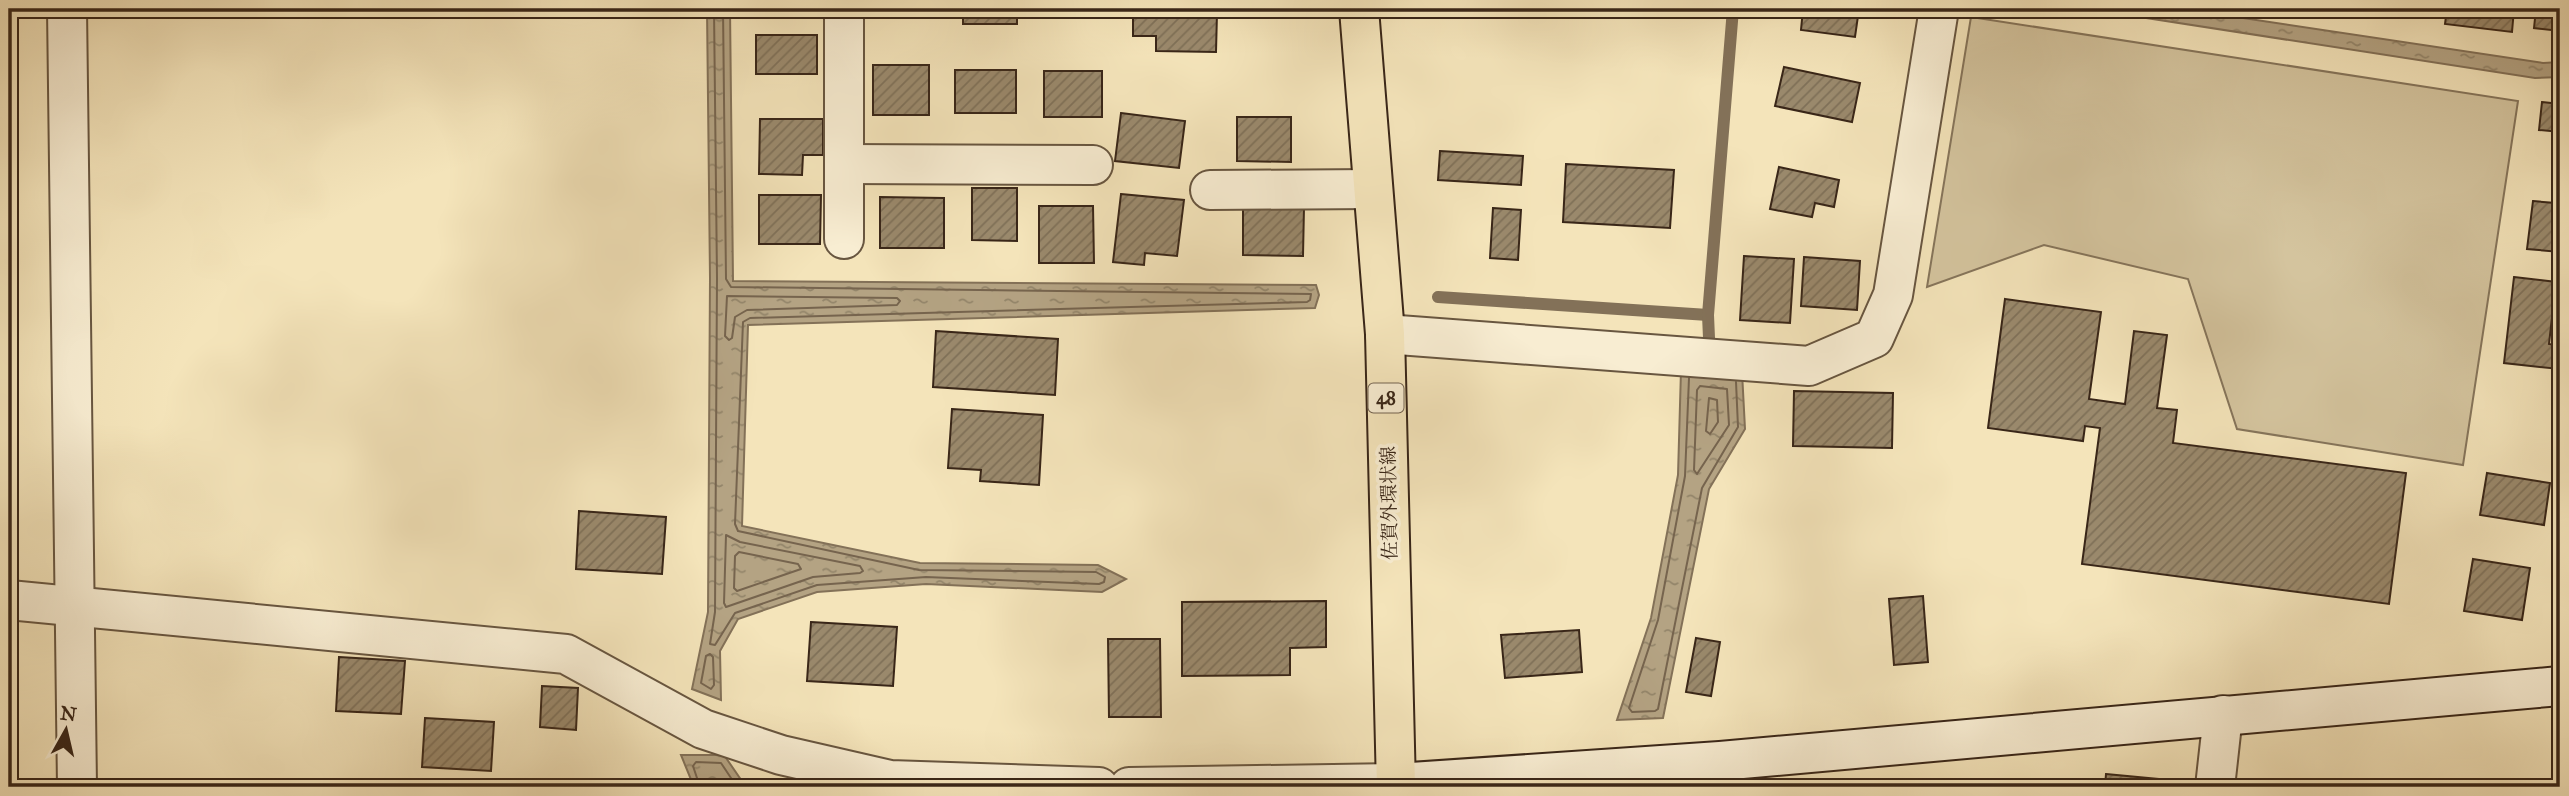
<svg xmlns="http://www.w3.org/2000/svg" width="2569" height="796" viewBox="0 0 2569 796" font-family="'IM FELL Great Primer','Noto Serif JP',serif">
	<defs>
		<pattern id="water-ripples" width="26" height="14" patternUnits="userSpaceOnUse" patternTransform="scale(1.75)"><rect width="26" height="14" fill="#b4a383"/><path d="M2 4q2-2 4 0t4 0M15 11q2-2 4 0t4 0" fill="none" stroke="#93856a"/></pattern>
		<pattern id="building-hatch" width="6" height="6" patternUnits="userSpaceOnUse" patternTransform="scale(1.75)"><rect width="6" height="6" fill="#9a896c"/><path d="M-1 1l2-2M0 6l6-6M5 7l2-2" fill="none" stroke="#7f7058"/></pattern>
	</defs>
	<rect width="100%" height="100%" fill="#f4e4ba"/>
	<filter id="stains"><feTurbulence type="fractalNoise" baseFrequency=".00286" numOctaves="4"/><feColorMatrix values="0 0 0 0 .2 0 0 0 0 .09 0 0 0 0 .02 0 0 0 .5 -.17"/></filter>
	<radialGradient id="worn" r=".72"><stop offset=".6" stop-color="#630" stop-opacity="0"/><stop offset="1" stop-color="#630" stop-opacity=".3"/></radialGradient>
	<polygon fill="#d4c49e" stroke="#86755b" stroke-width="2" points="1971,17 2518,101 2463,465 2237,429 2188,279 2044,245 1927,287"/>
	<g fill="url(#water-ripples)" stroke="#837158" stroke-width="2">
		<polygon points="707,9 730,9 733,281 1316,285 1319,295 1315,308 748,325 742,526 920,563 1098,565 1126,579 1102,592 926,584 817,592 738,619 720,651 721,700 692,689 708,612 710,278"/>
		<polygon points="2088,9 2183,9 2543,63 2560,62 2560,77 2535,78"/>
		<polygon points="1681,370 1742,372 1745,429 1709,489 1663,718 1617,720 1651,618 1678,475"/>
		<polygon points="681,755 724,755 746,787 694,787"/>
	</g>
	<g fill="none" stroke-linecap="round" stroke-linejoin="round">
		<g stroke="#76644e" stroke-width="2">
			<polyline points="714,9 717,278 715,612 710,644 715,645 735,613 817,585 926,577 1099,584 1104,582 1105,577 1096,572 919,570 738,531 735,524 743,322 750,318 1307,302 1310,300 1311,294 731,287 726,279 723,9"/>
			<polyline points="2133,9 2195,18 2198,16 2198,9"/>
			<polygon points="727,296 897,298 900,301 897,305 747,310 735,317 732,338 729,340 725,336"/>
			<polyline points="1689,378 1685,476 1658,620 1629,708 1632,712 1655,711 1658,709 1702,488 1738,427 1736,382"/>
			<polygon points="1700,386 1727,389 1729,425 1697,474 1694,470 1697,390"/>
			<polygon points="1709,398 1717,400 1718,422 1710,434 1706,431"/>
			<polygon points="726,535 740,542 860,566 863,571 860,573 813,577 726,607 724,603"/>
			<polygon points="739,552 798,564 801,569 737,591 734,588 735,556"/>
			<polygon points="710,654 713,657 714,685 711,689 701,683 706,656"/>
			<polyline points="700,787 693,766 696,762 721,763 737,787"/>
		</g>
		<g stroke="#837158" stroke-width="12">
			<polyline points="1438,297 1708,315"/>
			<polyline points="1709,338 1708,315 1733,9"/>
		</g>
	</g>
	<g fill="url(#building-hatch)" stroke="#392618" stroke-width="2">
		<rect x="963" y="9" width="54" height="15"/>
		<polygon points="1133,9 1194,9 1194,13 1217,13 1216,52 1156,51 1156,36 1133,36"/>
		<polygon points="1803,9 1859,9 1855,37 1801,30"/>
		<polygon points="2447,9 2514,9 2512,32 2445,24"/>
		<polygon points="2536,9 2560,9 2560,31 2534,28"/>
		<rect x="756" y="35" width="61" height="39"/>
		<rect x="873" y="65" width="56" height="50"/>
		<polygon points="1784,67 1860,83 1852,122 1775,106"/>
		<rect x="955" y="70" width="61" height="43"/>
		<rect x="1044" y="71" width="58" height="46"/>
		<polygon points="2542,102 2560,104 2560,132 2539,130"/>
		<polygon points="1121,113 1185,121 1179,168 1115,161"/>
		<polygon points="1237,117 1291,117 1291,162 1237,161"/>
		<polygon points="760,119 823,119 823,155 803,155 802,175 759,174"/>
		<polygon points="1440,151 1523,156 1521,185 1438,180"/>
		<polygon points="1566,164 1674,170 1670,228 1563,222"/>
		<polygon points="1779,167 1839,180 1834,207 1815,203 1812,217 1770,209"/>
		<polygon points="972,188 1017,188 1017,241 972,240"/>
		<polygon points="1121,194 1184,200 1177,256 1145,253 1144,265 1113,262"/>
		<polygon points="759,195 821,195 820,244 759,244"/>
		<polygon points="880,197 944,198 944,248 880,248"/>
		<polygon points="2533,201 2555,203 2553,222 2560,223 2560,252 2527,249"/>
		<polygon points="1039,206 1093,206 1094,263 1039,263"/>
		<polygon points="1243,207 1304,207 1303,256 1243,255"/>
		<polygon points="1493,208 1521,210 1518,260 1490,258"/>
		<polygon points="1744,256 1794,259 1790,323 1740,320"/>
		<polygon points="1804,257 1860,261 1857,310 1801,306"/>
		<polygon points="2514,277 2556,282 2549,344 2560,346 2559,369 2504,363"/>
		<polygon points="2005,299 2101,312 2089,399 2125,404 2134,331 2167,335 2157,408 2177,410 2173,443 2406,473 2389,604 2082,564 2100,428 2085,426 2083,441 1988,428"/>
		<polygon points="936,331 1058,339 1055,395 933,387"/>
		<polygon points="1794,391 1893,393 1892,448 1793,446"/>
		<polygon points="952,409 1043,415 1039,485 980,481 981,470 948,468"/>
		<polygon points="2487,473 2550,483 2544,525 2480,515"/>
		<polygon points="579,511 666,517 662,574 576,569"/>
		<polygon points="2473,559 2530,568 2522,620 2464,611"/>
		<polygon points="1923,596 1928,662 1894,665 1889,599"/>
		<polygon points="1326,601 1326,647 1290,648 1290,675 1182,676 1182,602"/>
		<polygon points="811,622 897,627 893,686 807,681"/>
		<polygon points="1579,630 1582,672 1505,678 1501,635"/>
		<polygon points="1696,638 1720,642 1711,696 1686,692"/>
		<polygon points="1108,639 1160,639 1161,717 1109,717"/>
		<polygon points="339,657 405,661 401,714 336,711"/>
		<polygon points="542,686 578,688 576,730 540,727"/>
		<polygon points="425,718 494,722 491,771 422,767"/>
		<polygon points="2106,774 2158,779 2157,787 2105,787"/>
	</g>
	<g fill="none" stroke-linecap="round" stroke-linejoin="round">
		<g stroke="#685640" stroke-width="42">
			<g id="street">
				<polyline points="67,9 77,787"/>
				<polyline points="844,9 844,239"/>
				<polyline points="844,164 1093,165"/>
				<polyline points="1210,190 1373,189"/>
				<polyline points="1385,334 1809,366 1874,338 1893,295 1939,9"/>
				<polyline points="9,600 566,654 703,729 781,755 890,780 1099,787"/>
				<polyline points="1129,787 1396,783"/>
				<polyline points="2215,787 2223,715"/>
			</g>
		</g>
		<g stroke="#392618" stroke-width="42">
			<polyline id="secondary" points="1396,783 1720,761 2560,686"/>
		</g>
		<g stroke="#392618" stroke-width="42">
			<polyline id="primary" points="1359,9 1385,334 1396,787"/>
		</g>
		<use href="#street" stroke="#f8edd2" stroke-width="38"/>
		<use href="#secondary" stroke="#f8edd2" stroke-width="38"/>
		<use href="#primary" stroke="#f4e4ba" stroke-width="38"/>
	</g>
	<g text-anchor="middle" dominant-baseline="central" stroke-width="7" stroke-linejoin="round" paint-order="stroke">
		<rect fill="#f8edd2" stroke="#726250" stroke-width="2" x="1368.5" y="383.5" width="35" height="29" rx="5"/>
		<g font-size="18" font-weight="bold" fill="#392618">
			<text x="1386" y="398">48</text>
		</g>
		<g font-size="19" fill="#392618" stroke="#f8edd2">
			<text transform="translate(1389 503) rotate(-91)">佐賀外環状線</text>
		</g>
	</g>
	<rect width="2569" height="796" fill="none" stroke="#f4e4ba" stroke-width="35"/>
	<rect x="10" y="10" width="2548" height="775" fill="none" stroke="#392618" stroke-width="3.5"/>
	<rect x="18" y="18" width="2534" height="761" fill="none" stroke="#392618" stroke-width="2"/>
	<g transform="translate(66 730) rotate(8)" stroke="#f8edd2" stroke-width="5" paint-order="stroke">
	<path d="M0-5L12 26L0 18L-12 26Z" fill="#392618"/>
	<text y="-10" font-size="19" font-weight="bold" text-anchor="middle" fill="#392618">N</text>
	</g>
	<rect width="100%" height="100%" filter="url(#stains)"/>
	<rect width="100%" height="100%" fill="url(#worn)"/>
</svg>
